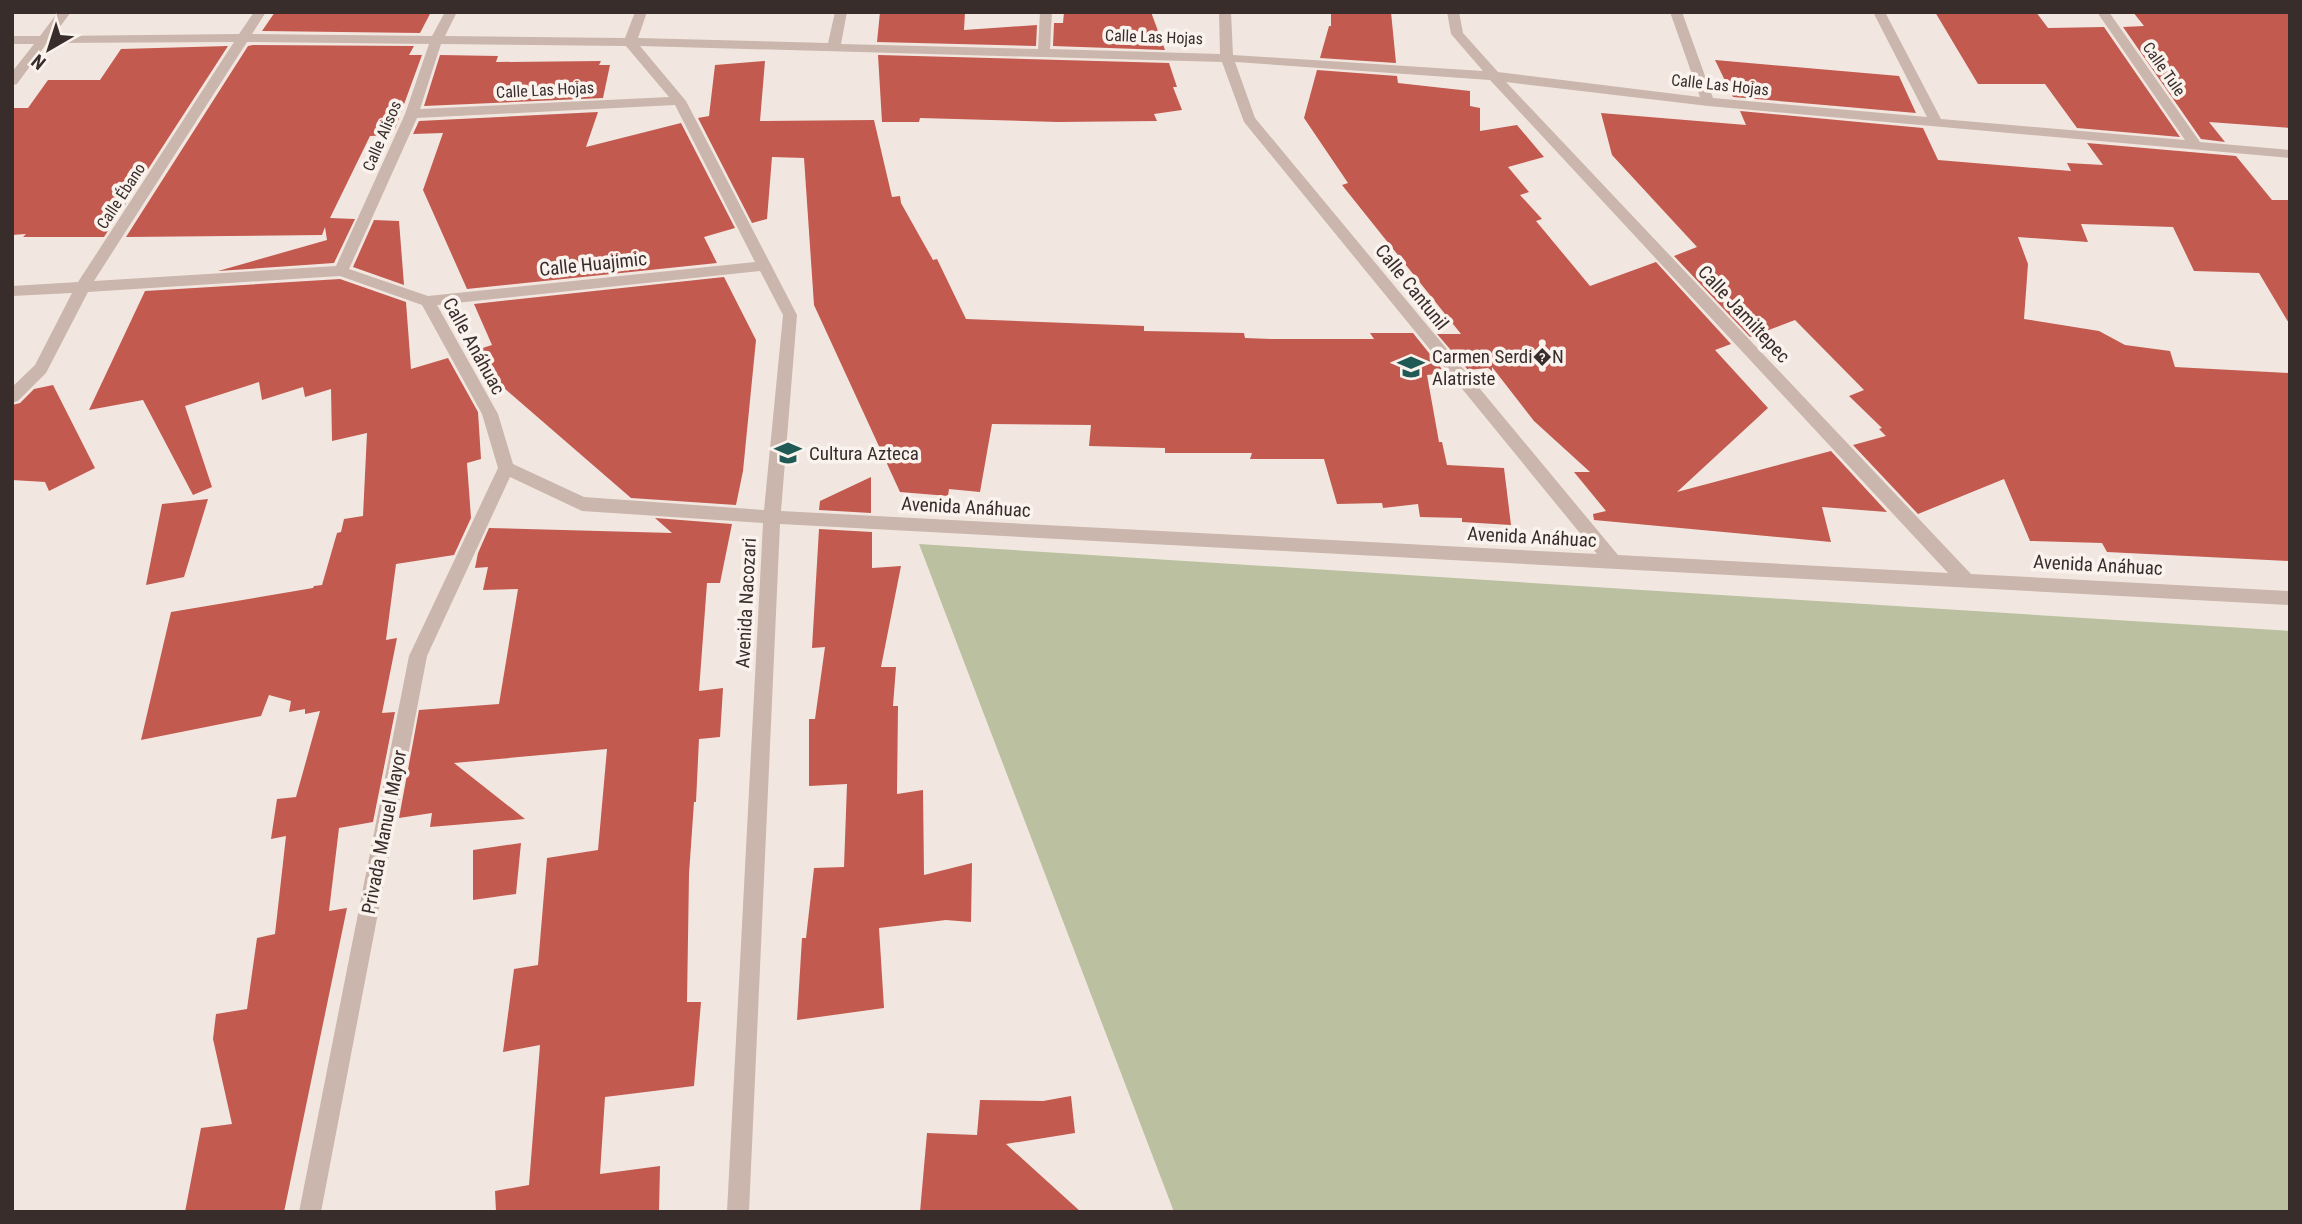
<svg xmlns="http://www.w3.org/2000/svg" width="2302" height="1224" viewBox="0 0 2302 1224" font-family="'Roboto Condensed',sans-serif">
	<rect width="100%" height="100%" fill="#f2e7e0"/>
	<polygon fill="#bbc1a0" points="919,544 2290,631 2290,1212 1174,1212"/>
	<g fill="#c25a4f">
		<polygon points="275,12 431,12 420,33 262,31"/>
		<polygon points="880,12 965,12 964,30 1037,25 1036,46 877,42"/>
		<polygon points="1064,12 1151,12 1165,50 1053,46 1054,23 1063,23"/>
		<polygon points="1331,12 1391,12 1396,63 1320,58 1329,26 1331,26"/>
		<polygon points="1935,12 2036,12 2048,28 2104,27 2180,137 2077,128 2045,84 1978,84"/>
		<polygon points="2133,12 2290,12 2290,128 2209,122 2225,142 2201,139 2123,27 2144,26"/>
		<polygon points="253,45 414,46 409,55 422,55 395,129 391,118 392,135 370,136 330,218 355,219 334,263 218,271 327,240 325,227 322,235 126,237 248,46"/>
		<polygon points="228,46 104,237 23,237 26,234 12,235 12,108 28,108 48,80 100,80 121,49"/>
		<polygon points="440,55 498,56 496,62 601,61 599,65 610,65 603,98 424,106"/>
		<polygon points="878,55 1169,63 1177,87 1173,87 1182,110 1154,114 1157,121 1058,122 920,118 919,122 882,122"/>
		<polygon points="1715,60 1899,76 1916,113 1733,97"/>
		<polygon points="765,61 760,121 874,120 892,197 900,196 901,203 933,260 937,259 966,319 1144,326 1144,331 1244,333 1245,338 1271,339 1374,339 1370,333 1413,333 1445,373 1427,375 1439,442 1442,442 1447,465 1504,468 1511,525 1462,522 1462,518 1420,517 1418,504 1383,508 1382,503 1337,504 1324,459 1250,459 1252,453 1165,453 1165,448 1089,446 1091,425 992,424 980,492 949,489 948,496 900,492 814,305 804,158 772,157 767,219 752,223 698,118 709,116 715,65"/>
		<polygon points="1317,70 1397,76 1398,83 1470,91 1470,106 1480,108 1480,131 1517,125 1544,157 1508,167 1529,192 1520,195 1542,219 1536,221 1590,286 1656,262 1731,344 1715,350 1768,408 1677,492 1831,451 1887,512 1822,507 1831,542 1594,520 1593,514 1606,511 1574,472 1590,472 1534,421 1492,367 1492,371 1488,368 1468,370 1437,334 1461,334 1342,185 1348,183 1304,118"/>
		<polygon points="1740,111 1923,128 1938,160 2071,171 2067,163 2103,165 2087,143 2236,156 2272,200 2290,200 2290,325 2259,273 2194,271 2173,227 2081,224 2088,242 2018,237 2028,264 2024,319 2099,331 2125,345 2170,351 2175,367 2290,373 2290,561 2107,552 2102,543 2030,541 2004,479 1918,514 1853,445 1886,436 1879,429 1882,428 1849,396 1864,390 1795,320 1750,337 1674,256 1697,247 1612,155 1601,113 1746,125"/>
		<polygon points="598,112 586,147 681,123 735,228 704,237 717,263 467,289 423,190 443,133 413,134 419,121"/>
		<polygon points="374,220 399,221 404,285 353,267"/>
		<polygon points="724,277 756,340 743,471 736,505 631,498 474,362 474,366 467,353 492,345 474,304"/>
		<polygon points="340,279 406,302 411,369 448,358 478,412 481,459 467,463 471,518 454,555 396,564 386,640 397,638 382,713 395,712 373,822 339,828 329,911 347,908 284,1212 185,1212 201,1128 232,1124 213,1039 216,1014 247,1009 257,938 275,934 286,836 271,839 277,799 296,797 320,711 305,714 305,709 289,712 291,701 269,695 261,716 141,740 171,612 313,588 314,586 322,585 337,533 341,532 344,519 363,516 367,433 332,441 331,389 305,397 303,387 262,400 259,382 185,406 212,487 193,495 143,400 89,410 145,291"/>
		<polygon points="53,385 95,468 49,491 45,482 12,480 12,405 20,403 34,389"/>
		<polygon points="871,477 871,513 819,510 820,501"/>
		<polygon points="208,499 184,577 146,585 162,504"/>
		<polygon points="655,518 732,524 720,583 707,583 699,691 723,688 720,737 699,739 696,802 694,802 689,874 687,1002 701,1002 694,1086 605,1097 600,1174 660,1166 659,1212 496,1212 495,1191 529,1185 540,1045 503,1052 514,969 538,965 547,858 598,850 607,749 454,763 525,819 430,827 432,813 399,818 419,710 499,704 518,589 483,590 488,567 475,568 478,553 489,528 672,533"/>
		<polygon points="819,529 872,532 872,568 901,566 881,667 896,667 893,706 898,706 897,794 923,790 924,875 972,863 971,922 946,920 879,928 884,1008 797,1020 802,938 806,938 814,868 844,867 847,784 809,786 809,719 815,719 825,647 812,648"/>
		<polygon points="521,843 516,894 473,900 473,850"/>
		<polygon points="1071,1096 1075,1133 1006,1144 1081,1212 920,1212 927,1133 977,1135 980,1100 1043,1101"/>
	</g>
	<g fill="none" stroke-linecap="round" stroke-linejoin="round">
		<path fill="#cab6ac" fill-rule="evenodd" d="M58,12H71L53,36L239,34L254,12H266L252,34L432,36L445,12H457L445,36L625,38L635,12H647L638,38L828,43L835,12H847L841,44L1038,49L1040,12H1052L1050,49L1220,54L1219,12H1231L1233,55L1483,71L1451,34L1447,12H1459L1463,33L1498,72L1700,97L1670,12H1682L1713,98L1927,117L1873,12H1885L1941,119L2185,140L2097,12H2109L2200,142L2290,150V158L1708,106L1506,82L1971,574L2290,591V605L780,524L749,1212H727L763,523L582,511L510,477L427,656L321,1212H299L409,656L498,468L482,414L422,305L340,276L88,292L46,373L18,401L12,403V387L35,365L72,293L12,296V286L78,282L234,42L47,43L17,84L12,85V72L34,44H12V36H40ZM247,42L429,44L405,114L336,266L94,281ZM441,44L626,46L669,97L420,109ZM640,46L1222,62L1244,122L1597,554L781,511L797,315L686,101ZM1235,62L1490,80L1948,573L1618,555L1255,118ZM675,105L755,262L428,296L349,269L417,118ZM760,271L783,315L764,510L584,497L513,464L498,414L437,305Z"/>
	</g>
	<defs>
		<g id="school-bare" transform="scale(2.1)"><path d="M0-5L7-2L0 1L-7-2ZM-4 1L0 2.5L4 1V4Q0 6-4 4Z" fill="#215955" stroke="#faf2ec" stroke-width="2.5" paint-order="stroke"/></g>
	</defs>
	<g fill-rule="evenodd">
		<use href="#school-bare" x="1411" y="367"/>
		<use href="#school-bare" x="788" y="453"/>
	</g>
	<g text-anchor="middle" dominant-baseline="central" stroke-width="7" stroke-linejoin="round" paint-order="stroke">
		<g font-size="16" fill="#392d2b" stroke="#faf2ec">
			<text transform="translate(1154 37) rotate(2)">Calle Las Hojas</text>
			<text transform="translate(2164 69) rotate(55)">Calle Tule</text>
			<text transform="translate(1720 85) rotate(6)">Calle Las Hojas</text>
			<text transform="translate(545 90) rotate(-3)">Calle Las Hojas</text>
			<text transform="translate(382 136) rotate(-67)">Calle Alisos</text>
			<text transform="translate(121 196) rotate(-57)">Calle Ébano</text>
		</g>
		<g font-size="19" fill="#392d2b" stroke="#faf2ec">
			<text transform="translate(593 264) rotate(-6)">Calle Huajimic</text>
			<text transform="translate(1412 287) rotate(51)">Calle Cantunil</text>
			<text transform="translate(1744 314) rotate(47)">Calle Jamiltepec</text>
			<text transform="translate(474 346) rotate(61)">Calle Anáhuac</text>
			<text transform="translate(966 507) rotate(3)">Avenida Anáhuac</text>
			<text transform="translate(1532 537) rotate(3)">Avenida Anáhuac</text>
			<text transform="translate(2098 565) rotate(3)">Avenida Anáhuac</text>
			<text transform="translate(746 603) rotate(-87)">Avenida Nacozari</text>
			<text transform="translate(384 832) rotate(-79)">Privada Manuel Mayor</text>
		</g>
		<g font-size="19" fill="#392d2b" stroke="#faf2ec" text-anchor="start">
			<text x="1432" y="356">Carmen Serdi�N<tspan x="1432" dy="22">Alatriste</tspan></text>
			<text x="809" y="453">Cultura Azteca</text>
		</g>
	</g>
	<rect width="2302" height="1224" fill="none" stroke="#392d2b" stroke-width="28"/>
	<g transform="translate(49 49) rotate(219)" stroke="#faf2ec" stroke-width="5" paint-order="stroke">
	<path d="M0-5L12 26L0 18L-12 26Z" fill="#392d2b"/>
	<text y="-10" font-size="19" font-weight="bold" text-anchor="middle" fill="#392d2b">N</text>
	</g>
</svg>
